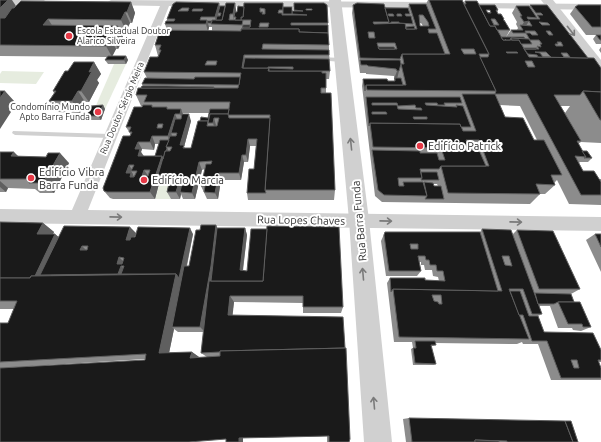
<svg xmlns="http://www.w3.org/2000/svg" width="601" height="442" viewBox="0 0 601 442" font-family="Ubuntu,sans-serif">
	<rect width="100%" height="100%" fill="#fff"/>
	<g fill="#e6ecdf">
		<polygon points="114,64 126,64 105,109 94,110"/>
		<polygon points="2,71 44,72 36,84 0,83 0,74"/>
		<polygon points="160,182 175,182 171,199 155,199"/>
	</g>
	<g fill="none" stroke-linecap="round" stroke-linejoin="round">
		<g fill="#d0d0d0" fill-rule="evenodd">
			<polygon points="319,57 342,58 345,60 342,62 317,60 316,59"/>
			<polygon points="13,131 110,134 113,136 110,138 15,135 12,133"/>
		</g>
		<g fill="#d0d0d0" fill-rule="evenodd">
			<polygon points="0,0 44,0 46,2 41,5 0,5"/>
			<polygon points="111,0 429,2 434,5 429,8 169,6 88,210 601,217 601,231 0,223 0,209 72,210 160,6 108,5 106,3"/>
			<polygon points="475,3 601,4 601,10 472,8 470,6 472,4"/>
		</g>
		<g fill="#d0d0d0" fill-rule="evenodd">
			<polygon points="329,0 341,0 369,220 392,442 364,442 349,220"/>
			<polygon points="541,0 553,0 601,60 601,73 596,72"/>
		</g>
	</g>
	<g fill="#8c8c8c" fill-rule="evenodd">
		<polygon points="0,0 16,6 131,2 135,13 132,23 130,23 126,31 120,31 123,37 119,44 120,45 118,49 116,49 112,56 126,56 128,60 126,64 108,64 105,60 107,57 0,56"/>
		<path d="M428,0H462L464,3L465,1L498,10L497,13L498,14L503,20L510,30L506,37L511,30H517L518,28L516,24L517,22L512,13L516,6L529,7L530,5H547L588,58L601,68V143L581,142L578,144L582,151L592,158L588,162H580L579,163L583,171L599,179H601V205L569,204L557,180L554,183L555,185L545,194H540L530,204L382,202L375,196L362,86L363,79L388,81H394V76L366,74V73H360L352,13L353,5L385,7L408,8L409,4H426ZM486,10H490L491,12H487ZM420,23H421L423,26H420ZM500,105L520,106L537,140H534L505,117ZM560,106H570L565,113ZM433,184H437L438,186H434Z"/>
		<path d="M219,3L220,6H225L235,3L236,12H237L238,6L283,7L292,11H294V3L327,5L330,71L329,79H326V93L335,190L334,200H248L247,193L254,169L256,146H250L248,162H244L241,180H221L218,199H207L201,186L205,169L202,170L195,199H183L181,194L180,199H171L167,192L169,182H162L160,180L155,199H113L110,198L104,191L131,135L126,127L142,107L143,106H141L136,95L143,86L142,84L147,78L144,72L158,56L155,45L167,30L165,24L167,21V19L173,4ZM306,9H312V10H306ZM209,27H212V31H208ZM182,113H209L208,118L200,121L191,148H185L184,147L191,121ZM155,144H159L155,156H144L141,152L142,149L154,150Z"/>
		<polygon points="601,5 601,35 586,35 570,14 575,7"/>
		<polygon points="596,35 601,36 601,44 596,44 593,39"/>
		<polygon points="601,47 601,53 599,50"/>
		<polygon points="94,62 101,74 97,80 99,83 89,102 85,102 80,113 58,112 49,101 54,93 53,91 68,71"/>
		<polygon points="103,105 105,109 101,120 89,120 87,116"/>
		<polygon points="0,152 18,156 69,163 54,193 40,193 35,189 8,188 6,192 0,192"/>
		<path d="M0,222L43,223L54,232L53,234H55L58,237L136,233L134,237L193,234L187,266H189L200,230L216,225L217,228H245L247,235L243,271L343,307L341,313H303V303L234,302L232,315L349,442H327V436L243,438L226,439L145,360V359L0,368V323H8L14,309H0ZM174,329L178,332H204L201,353L207,357H199L192,352L169,353Z"/>
		<polygon points="482,229 513,234 517,230 580,289 571,294 574,302 591,327 581,331 573,330 572,328 558,328 550,306 539,306 542,314 538,316 544,332 601,350 601,362 599,362 601,380 551,380 538,344 523,344 522,342 517,344 435,343 436,345 433,346 431,346 436,364 434,365 413,365 411,349 413,348 412,342 394,342 387,283 390,278 425,280 439,281 438,277 433,276 432,270 425,270 424,265 421,265 421,262 419,262 421,271 417,276 386,276 381,241 385,232 480,232"/>
		<polygon points="595,234 601,234 601,272 586,240"/>
		<polygon points="409,418 578,442 406,442 403,419"/>
	</g>
	<g fill="#5f5f5f">
		<polygon points="8,0 12,0 18,9 0,28 0,8"/>
		<polygon points="131,2 135,13 132,23 127,12"/>
		<polygon points="219,3 220,10 218,13 219,17 216,21 215,17"/>
		<polygon points="235,3 236,10 235,17 234,17 234,22 233,14"/>
		<polygon points="125,12 130,23 126,31 121,20"/>
		<polygon points="48,19 55,30 43,25"/>
		<polygon points="207,20 209,27 208,32 206,24"/>
		<polygon points="529,21 524,29 521,27 524,22"/>
		<polygon points="118,26 123,37 119,44 120,45 118,49 113,38 113,34"/>
		<polygon points="110,38 116,49 112,57 106,46"/>
		<polygon points="244,55 246,66 245,71 242,68"/>
		<polygon points="126,56 128,60 126,64 124,60"/>
		<polygon points="94,62 101,74 97,80 99,83 89,102 81,91 89,72"/>
		<polygon points="397,71 399,71 397,79 394,79"/>
		<polygon points="5,91 15,102 9,110 11,112 0,129 0,98"/>
		<polygon points="78,91 85,102 80,113 72,101"/>
		<polygon points="103,105 105,109 101,120 98,116"/>
		<polygon points="181,109 184,117 183,121 180,114"/>
		<polygon points="175,114 178,121 171,133 173,138 169,140 168,136"/>
		<polygon points="189,114 191,121 184,147 187,152 180,145"/>
		<polygon points="214,118 216,125 215,130 213,123"/>
		<polygon points="152,136 155,144 154,150 150,142"/>
		<polygon points="248,139 250,146 248,162 246,155"/>
		<polygon points="138,142 142,149 141,152 144,157 138,156 135,149"/>
		<polygon points="167,148 169,152 158,175 160,180 155,199 150,192 162,156"/>
		<polygon points="14,152 24,162 11,156"/>
		<polygon points="60,153 69,163 54,193 43,183"/>
		<polygon points="242,155 244,162 241,180 239,173"/>
		<polygon points="199,162 202,170 195,199 192,193"/>
		<polygon points="129,165 133,171 131,171 133,174 133,175 136,180 134,184 126,173"/>
		<polygon points="144,170 149,177 142,176"/>
		<polygon points="219,173 221,180 218,199 215,193"/>
		<polygon points="180,179 183,186 180,192 181,194 180,199 176,192"/>
		<polygon points="0,181 8,188 6,192 0,187"/>
		<polygon points="43,223 54,232 49,242 37,234"/>
		<polygon points="216,225 220,234 205,332 200,327"/>
		<polygon points="130,227 136,233 131,246 126,240"/>
		<polygon points="190,228 193,234 174,327 172,327 174,329 168,358 159,353 176,274"/>
		<polygon points="245,228 247,235 242,276 240,270"/>
		<polygon points="55,234 66,243 49,280 33,280"/>
		<polygon points="82,246 88,252 80,250"/>
		<polygon points="119,257 125,263 121,266 127,271 117,279 117,264"/>
		<polygon points="230,296 234,302 232,321 228,315"/>
		<polygon points="192,352 199,357 190,358"/>
		<rect x="239" y="438" width="4" height="4"/>
	</g>
	<g fill="#1a1a1a" stroke="#5f5f5f" fill-rule="evenodd">
		<polygon points="0,0 8,0 0,8"/>
		<path d="M429,0H462L489,54H479L496,91L367,90L366,85H406L401,64H404L402,54H450ZM461,49H474L476,54H464Z"/>
		<polygon points="21,1 131,2 127,12 125,12 121,20 48,19 43,25 118,26 113,34 115,34 113,38 110,38 106,46 0,45 0,18 5,18 12,8 14,8"/>
		<path d="M465,1H477L490,26H495L503,40H519L529,57L594,58L601,68V92L583,91L580,95H554L581,141H577L586,157L575,156L583,171H594L601,182V195H581L527,94H495L496,91L480,57H488L489,54L464,4H466ZM506,52H517L518,53H507ZM525,61H532L535,67H528Z"/>
		<path d="M176,2L219,3L215,17H201L200,20H207L206,24H165L166,21H174L175,19H167L173,4ZM182,8H189L188,11H178ZM193,9H203L202,11H192Z"/>
		<polygon points="226,3 235,3 233,14 230,14 229,20 243,20 242,25 211,24 212,20 222,20"/>
		<path d="M244,3H283V10H279L278,13H282V15H307L292,14V11H303L294,10V3H324L327,5L328,23H291V25H328V33L299,32V29H242L243,27H250L251,20H241V17H243ZM260,8L265,9V14H262L263,12H260ZM306,9H312V10H306ZM260,23H269L268,27H259Z"/>
		<path d="M357,3L384,4L389,22H373L374,24L405,23L406,29H417L409,4H426L436,29H428L429,33H437L445,54H402L400,59L360,58L353,5ZM419,15H423L428,22L429,26H420ZM368,32H374L375,38H369ZM377,43H395L397,49H379Z"/>
		<path d="M479,5H495L498,10H496L498,14H501L504,19L503,20H504L510,30H497L495,26H490ZM486,10H490L491,13H488ZM491,19H495L499,25H494Z"/>
		<path d="M530,5H547L588,58L538,57L537,55L528,54L524,49H539L537,46L541,47L540,44H542L539,40H530L526,33H513L511,30H523L520,25L532,26L529,21L524,22L520,16H522L516,6H529L537,18L527,17L528,19H540L537,15H543L541,13H536ZM539,22L548,23L550,25H542ZM525,31H535L538,35H532L530,33H526ZM546,31H550L553,35H549ZM557,42H561L563,46H556L555,44H558ZM535,52H546L551,57H543L540,53ZM561,53H567L570,57H564Z"/>
		<polygon points="578,5 601,5 601,27 592,27 575,7"/>
		<polygon points="220,6 225,6 222,20 216,20 217,16 220,16 221,13 218,13"/>
		<polygon points="238,6 244,7 243,17 241,17 241,20 235,20 236,17 234,17 235,12 237,12"/>
		<rect x="283" y="7" width="9" height="7"/>
		<path d="M385,8H408L410,14H405L406,16H411L413,24L399,23V22H391V23H388L389,22ZM388,14H393L394,16H389ZM397,14H401L402,16H397Z"/>
		<polygon points="207,21 212,21 211,23 208,23"/>
		<polygon points="243,25 250,25 250,27 243,27 242,29"/>
		<polygon points="414,26 415,29 406,29 406,27"/>
		<path d="M241,29H299V32L328,33L329,45L263,44L262,49L329,50V55H244L242,68H269L268,71H322V73H326V88H321V93H331L335,190H265L270,115H228L230,102H144L147,95H136L138,88H238L241,73L144,72L150,57H158L161,50H159L161,45H155L160,30L241,31ZM207,61H217L216,65H205Z"/>
		<polygon points="596,35 601,35 601,40 600,40"/>
		<polygon points="501,37 524,37 525,39 511,38 510,40 506,40 505,39 506,40 503,40"/>
		<polygon points="511,38 529,39 532,44 521,44 519,40 512,40"/>
		<polygon points="378,47 394,47 395,49 379,49"/>
		<polygon points="524,48 537,48 536,49 524,49"/>
		<polygon points="108,56 126,56 124,60 105,60"/>
		<polygon points="245,58 329,59 330,71 269,71 269,68 293,69 293,67 268,67 268,68 243,68"/>
		<polygon points="360,60 400,60 401,64 399,71 397,71 396,69 368,66 367,65 361,65"/>
		<polygon points="74,62 94,62 89,72 92,71 81,91 78,91 72,101 49,101 56,91 53,91 65,71 68,71"/>
		<polygon points="195,77 240,77 239,85 142,84 145,78 194,79"/>
		<polygon points="395,78 401,78 403,85 366,85 365,91 363,79 387,79 388,81 395,81"/>
		<polygon points="142,86 167,86 214,87 214,88 141,88"/>
		<polygon points="0,91 5,91 0,98"/>
		<polygon points="583,91 601,92 601,120 600,120"/>
		<polygon points="462,94 495,94 505,117 523,118 534,140 544,140 562,175 551,175 555,185 536,184 540,194 448,193 441,166 489,166 479,140 466,140 468,146 453,148 373,147 370,123 460,124 463,131 476,131"/>
		<path d="M366,97H460L462,103H444L445,105H438L437,103H425L426,105L457,107L456,105L463,106L471,127H461L460,124L370,123L369,126ZM372,103H397L398,106L415,105L416,108H421L422,110L398,109L397,105H372ZM372,112H386L387,114H372ZM413,117H427V119H414Z"/>
		<polygon points="103,105 98,116 87,116 91,106"/>
		<path d="M143,105H152V107H167V109H181L180,114H175L168,136H152L150,142H138L135,149H140L138,156H162L150,192H107L104,191L103,188L123,136H130L132,132H129L131,127H126L134,107H142ZM158,124H163L162,128H157ZM129,165H134L131,171H137L134,177H130L131,173H126ZM144,170H150L148,176H142Z"/>
		<polygon points="210,109 229,109 228,114 210,114 208,122 208,121 200,121 201,117 208,118"/>
		<polygon points="182,114 189,114 180,145 184,145 183,148 191,148 198,121 208,121 207,126 217,126 219,118 214,118 213,123 208,123 210,114 228,114 229,118 270,118 265,190 266,193 247,193 249,169 254,169 257,139 248,139 246,155 242,155 239,173 219,173 215,193 204,192 205,186 201,186 206,164 211,164 212,161 199,162 192,193 180,192 183,179 180,179 176,192 167,192 171,175 158,175 165,151 170,151 172,147 166,147 170,136 176,136 177,133 171,133 175,119 181,119"/>
		<polygon points="160,140 169,140 166,147 167,148 166,151 165,151 163,159 162,156 155,156"/>
		<polygon points="372,150 420,151 420,153 437,153 439,160 445,160 442,151 479,150 486,166 441,166 439,169 420,169 422,178 398,178 399,186 404,186 403,182 423,182 427,196 384,195 378,190"/>
		<polygon points="582,151 587,151 592,158 584,158 586,157"/>
		<polygon points="0,152 14,152 11,156 46,157 48,153 60,153 43,183 29,183 31,179 0,179"/>
		<polygon points="421,172 437,172 439,180 421,180 422,178"/>
		<polygon points="424,182 433,183 434,186 441,186 444,199 425,199 427,196"/>
		<polygon points="0,222 43,223 37,234 55,234 35,276 31,276 30,278 0,278"/>
		<polygon points="201,225 216,225 211,266 200,327 172,327 184,266 189,266 196,230 200,230"/>
		<path d="M64,226L130,227L126,240H130L131,237H135L138,227L190,228L179,278L176,274H121L124,266H121L118,274L40,275ZM82,246H88L87,250H80ZM119,257L124,258L122,264H117Z"/>
		<polygon points="267,226 339,227 343,307 303,307 303,296 230,296 228,315 343,317 345,348 220,351 220,352 201,353 209,281 263,281"/>
		<polygon points="217,228 245,228 240,270 247,271 251,229 267,229 263,281 211,281"/>
		<path d="M482,229L511,230L542,314H532L523,289H509L529,339L399,337L393,289L502,291ZM502,256H509L512,266L505,265ZM432,295H441L442,304H439L438,302L434,301Z"/>
		<polygon points="517,230 553,231 580,289 539,289"/>
		<path d="M385,232H480L498,291L393,289L391,292L390,278H425V280L445,281L443,271H437L436,265H430L429,260H426L425,256H418L421,271H389L384,235ZM410,244H418V249H411Z"/>
		<polygon points="595,234 601,234 601,247"/>
		<polygon points="176,274 159,353 192,352 190,358 220,356 220,351 346,348 350,439 349,442 329,442 329,436 239,438 239,442 226,442 226,439 189,442 0,442 0,368 145,360 146,354 0,362 0,323 8,323 17,301 0,301 0,278 30,278 31,276"/>
		<path d="M510,291H520L529,316H538L544,332L593,333L601,350V360H598L601,368V378H561L547,341H532L523,315H519ZM571,360H577L579,368H574Z"/>
		<polygon points="535,293 571,294 574,302 558,302 554,304 538,304"/>
		<polygon points="558,302 580,302 591,327 583,327 582,324 568,324"/>
		<polygon points="415,341 435,341 436,345 431,345 436,364 415,363 413,348 416,348"/>
		<polygon points="409,418 565,421 573,442 507,442 507,441 475,440 475,442 412,442"/>
		<polygon points="565,421 571,421 578,442 573,442"/>
		<polygon points="475,440 499,441 499,442 475,442"/>
	</g>
	<defs><path id="oneway-shaft" d="M-6 0H5M1.5-3L5.5 0L1.5 3" fill="none" stroke-width="1.6" stroke-linecap="round" stroke-linejoin="round"/></defs>
	<g stroke="#7a7a7a">
		<use href="#oneway-shaft" transform="translate(571 31) rotate(52)"/>
		<use href="#oneway-shaft" transform="translate(351 144) rotate(-96)"/>
		<use href="#oneway-shaft" transform="translate(116 217) rotate(1)"/>
		<use href="#oneway-shaft" transform="translate(386 221) rotate(1)"/>
		<use href="#oneway-shaft" transform="translate(516 222) rotate(1)"/>
		<use href="#oneway-shaft" transform="translate(363 274) rotate(-95)"/>
		<use href="#oneway-shaft" transform="translate(374 403) rotate(-95)"/>
	</g>
	<g fill="#e63946" stroke="#fff" stroke-width="1.5">
		<circle cx="69" cy="36" r="4"/>
		<circle cx="98" cy="112" r="4"/>
		<circle cx="420" cy="146" r="4"/>
		<circle cx="31" cy="178" r="4"/>
		<circle cx="144" cy="180" r="4"/>
	</g>
	<g text-anchor="middle" dominant-baseline="central" stroke-width="4" stroke-linejoin="round" paint-order="stroke">
		<g font-size="9" fill="#333" stroke="#fff" text-anchor="start">
			<text x="77" y="31">Escola Estadual Doutor<tspan x="77" dy="10">Alarico Silveira</tspan></text>
			<text x="90" y="107" text-anchor="end">Condomínio Mundo<tspan x="90" dy="10">Apto Barra Funda</tspan></text>
		</g>
		<g font-size="9" fill="#333" stroke="#fff">
			<text transform="translate(122 108) rotate(-67)">Rua Doutor Sérgio Meira</text>
		</g>
		<g font-size="11" fill="#333" stroke="#fff" text-anchor="start">
			<text x="428" y="146">Edifício Patrick</text>
			<text x="39" y="172">Edifício Vibra<tspan x="39" dy="13">Barra Funda</tspan></text>
			<text x="152" y="180">Edifício Marcia</text>
		</g>
		<g font-size="11" fill="#333" stroke="#fff">
			<text transform="translate(301 220) rotate(1)">Rua Lopes Chaves</text>
			<text transform="translate(359 221) rotate(-95)">Rua Barra Funda</text>
		</g>
	</g>
</svg>
